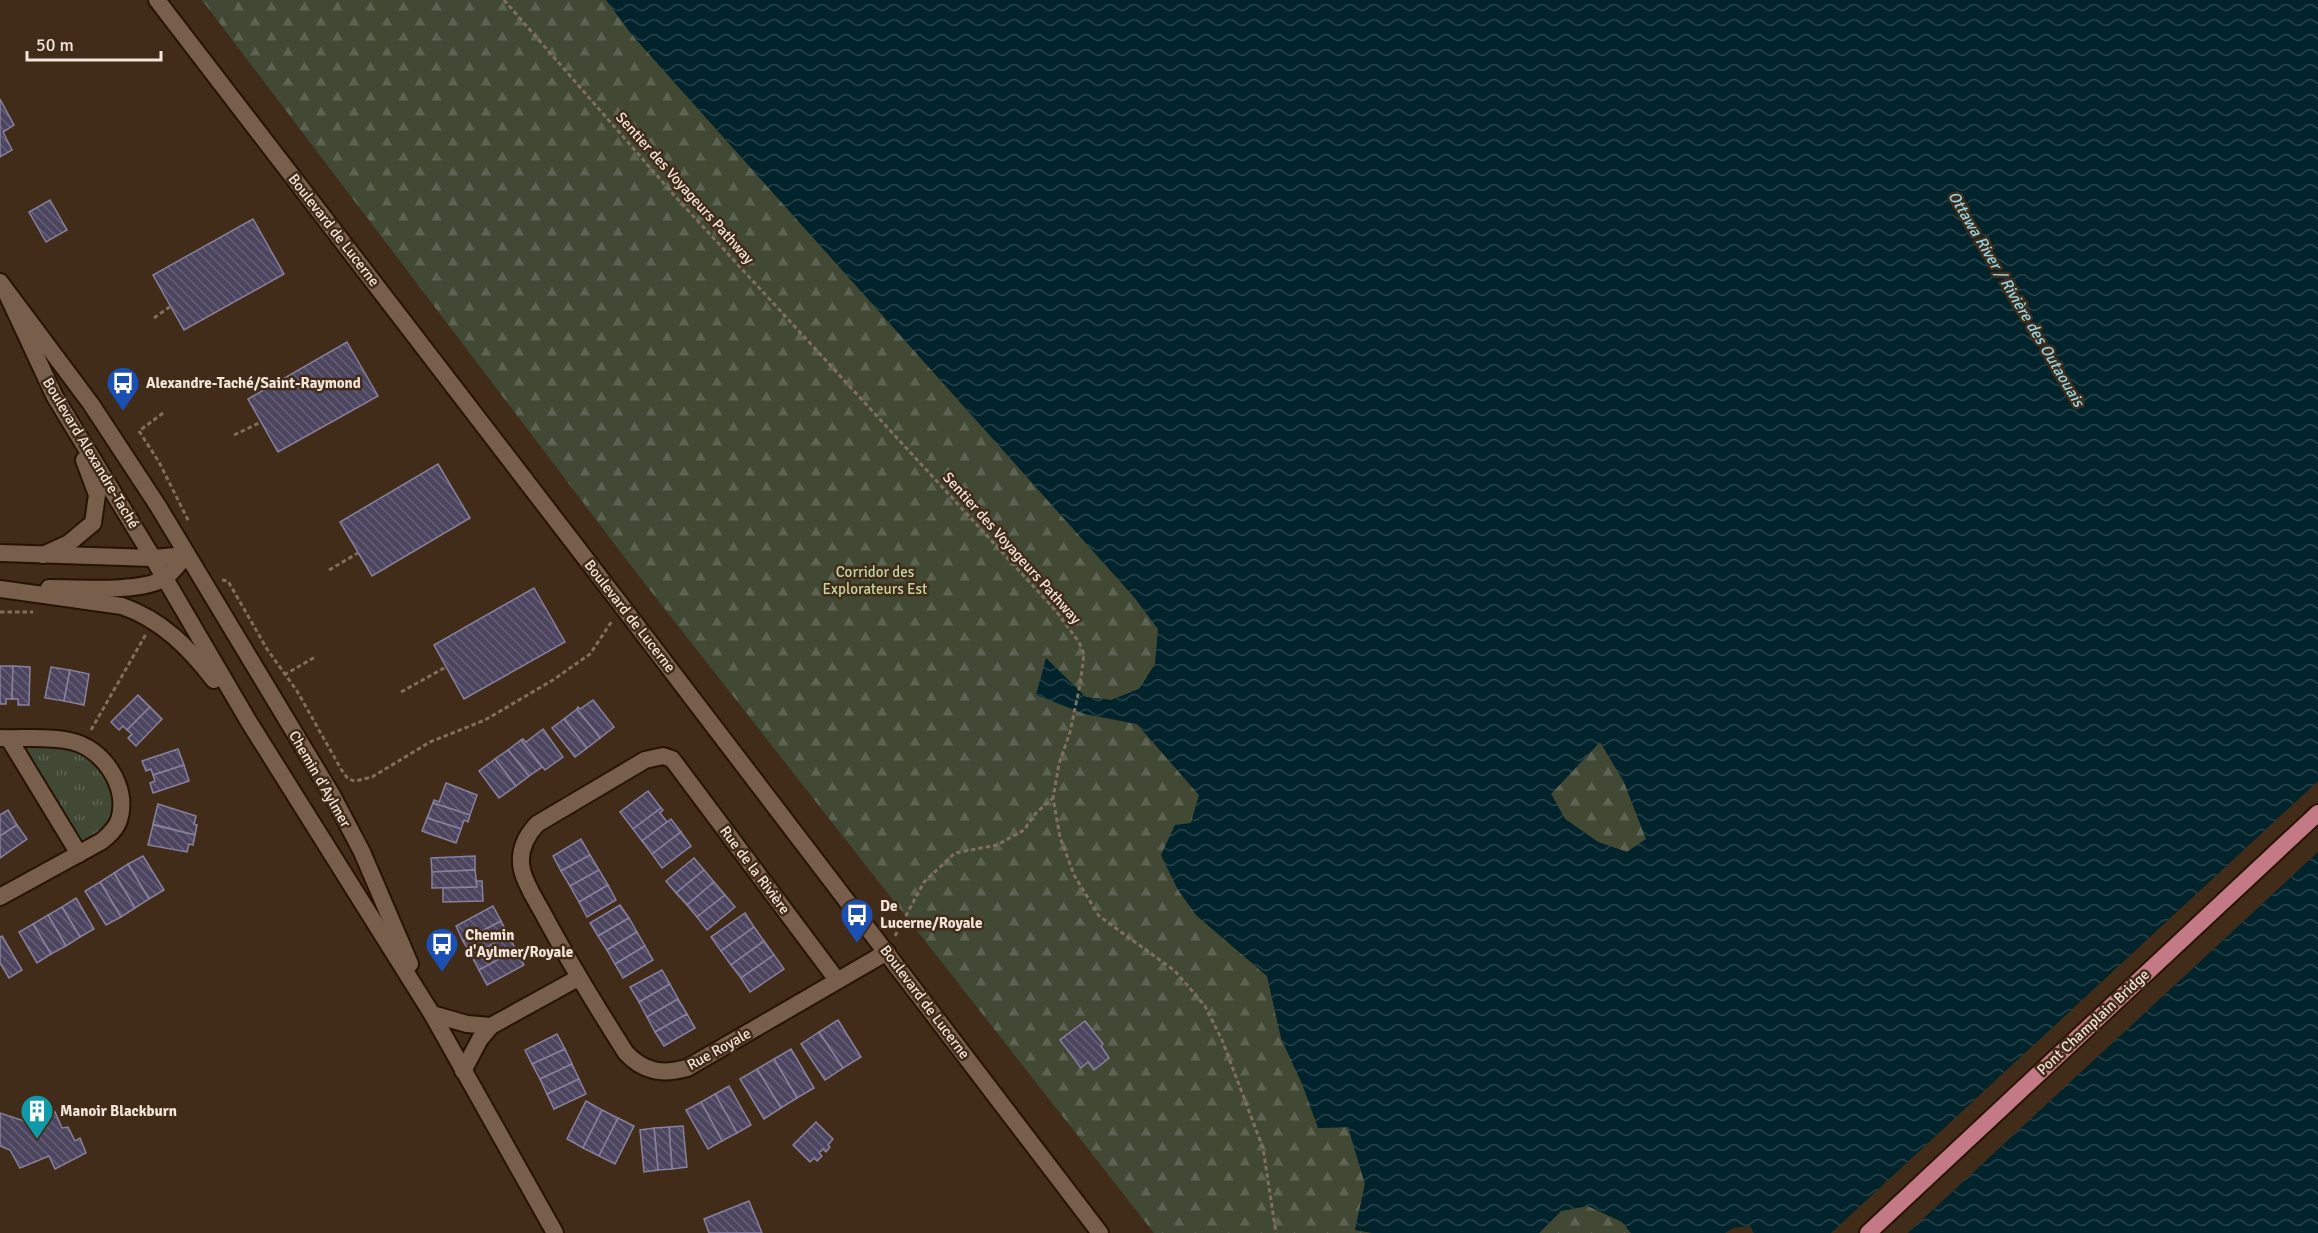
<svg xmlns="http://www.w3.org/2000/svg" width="2318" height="1233" viewBox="0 0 2318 1233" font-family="Signika,sans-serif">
	<defs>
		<pattern id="forest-firs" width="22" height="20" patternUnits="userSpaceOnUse" patternTransform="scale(1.5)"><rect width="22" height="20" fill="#414935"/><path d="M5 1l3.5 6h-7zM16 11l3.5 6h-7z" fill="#5d6352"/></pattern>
		<pattern id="park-tufts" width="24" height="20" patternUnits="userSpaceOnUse" patternTransform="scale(1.5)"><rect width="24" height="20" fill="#414935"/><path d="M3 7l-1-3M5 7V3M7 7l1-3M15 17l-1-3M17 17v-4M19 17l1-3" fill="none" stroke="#5d6352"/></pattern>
		<pattern id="water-waves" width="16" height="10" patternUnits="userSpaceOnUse" patternTransform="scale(1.5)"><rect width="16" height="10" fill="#00232c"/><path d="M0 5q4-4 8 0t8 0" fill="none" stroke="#26434a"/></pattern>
		<pattern id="building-back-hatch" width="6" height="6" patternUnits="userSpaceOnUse" patternTransform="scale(1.5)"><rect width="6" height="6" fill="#4c455f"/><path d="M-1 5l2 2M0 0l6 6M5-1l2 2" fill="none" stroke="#666075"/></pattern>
	</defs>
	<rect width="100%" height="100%" fill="#412b19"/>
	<g fill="url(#forest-firs)">
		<polygon points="202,0 606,0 633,36 1134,597 1159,630 1155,664 1139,689 1111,700 1086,697 1073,687 1085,714 1137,724 1199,795 1191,823 1196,915 1267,976 1281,1038 1303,1086 1318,1128 1348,1127 1365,1184 1355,1230 1373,1233 1154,1233 635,571"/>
		<polygon points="1600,741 1624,782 1646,839 1627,852 1598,842 1565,819 1551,793"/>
		<polygon points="1588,1206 1622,1222 1631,1233 1539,1233 1561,1211"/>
	</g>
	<polygon fill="url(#park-tufts)" points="9,739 47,739 105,762 120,819 79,854"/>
	<path fill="url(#water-waves)" fill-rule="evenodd" d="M606,0H2318V1233H1754L1750,1226L1733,1228L1725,1233H1631L1622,1222L1588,1206L1561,1211L1539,1233H1373L1355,1230L1365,1184L1348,1127L1318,1128L1303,1086L1281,1038L1267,976L1196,915L1178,890L1161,855L1175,825L1191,823L1199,795L1137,724L1085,714L1036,695L1046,658L1086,697L1111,700L1139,689L1155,664L1158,629L1134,597L633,36ZM1600,742L1624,782L1646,839L1627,852L1598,842L1565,819L1551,794Z"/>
	<polygon fill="#412b19" points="2318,781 2318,852 1908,1233 1831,1233"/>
	<g fill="url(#building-back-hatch)" stroke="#88809d" stroke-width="1.5">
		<polygon points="0,99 14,125 3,132 12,150 0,157"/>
		<polygon points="50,200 67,230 46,242 29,212"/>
		<polygon points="253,219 284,274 184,330 153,275"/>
		<polygon points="347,342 378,396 278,452 248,399"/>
		<polygon points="438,464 470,518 372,576 340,522"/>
		<polygon points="534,588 565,642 464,699 434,645"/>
		<polygon points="0,666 13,666 12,699 6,699 6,704 0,704"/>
		<polygon points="13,666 30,667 29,705 18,705 18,699 12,699"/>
		<polygon points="51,667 70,670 64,701 45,698"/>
		<polygon points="70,670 89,674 84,705 64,701"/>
		<polygon points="138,695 150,707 127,730 123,726 119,730 111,722"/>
		<polygon points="593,700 614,727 600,738 577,709 578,707 580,709"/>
		<polygon points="150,707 162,719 136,746 128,738 132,734 127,730"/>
		<polygon points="577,709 600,738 587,748 564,719"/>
		<polygon points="564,719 587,748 575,757 552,728"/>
		<polygon points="543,729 563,757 545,770 521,740 523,739 526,742"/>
		<polygon points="521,740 542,767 529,776 508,750"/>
		<polygon points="178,749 184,765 153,775 151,769 146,771 142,761"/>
		<polygon points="508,750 529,776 516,786 495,759"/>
		<polygon points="495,759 516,786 499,798 479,771"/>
		<polygon points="184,765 189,781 153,793 150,783 155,781 153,775"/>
		<polygon points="446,783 477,795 470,815 433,803 434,800 439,802"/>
		<polygon points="648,791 661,808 633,829 620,812"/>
		<polygon points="433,803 470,815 468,822 464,820 461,829 427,818"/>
		<polygon points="158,804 196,816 194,824 197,825 195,835 153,824"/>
		<polygon points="661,808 663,810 660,813 667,822 642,841 633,829"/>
		<polygon points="8,810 17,825 0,836 0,815"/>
		<polygon points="427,818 461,829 456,843 422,831"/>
		<polygon points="671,819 681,832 652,854 642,841"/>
		<polygon points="17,825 27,839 0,858 0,836"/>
		<polygon points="153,825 195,835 193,845 189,844 187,852 148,845"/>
		<polygon points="681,832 691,846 662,868 652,854"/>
		<polygon points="581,839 590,855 561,871 553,856"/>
		<polygon points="590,855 599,870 570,886 561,871"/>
		<polygon points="143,856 164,890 149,899 128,864"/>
		<polygon points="475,856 475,870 432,872 431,858"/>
		<polygon points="694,858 704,870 676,893 666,881"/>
		<polygon points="128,864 149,899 135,908 114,873"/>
		<polygon points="475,870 477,887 432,888 432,872"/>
		<polygon points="599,870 608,885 579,902 570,886"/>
		<polygon points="704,870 714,882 687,905 676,893"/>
		<polygon points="114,873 135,908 121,917 100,882"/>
		<polygon points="476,881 482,881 483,901 443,902 443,888 477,887"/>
		<polygon points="100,882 121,917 106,925 85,891"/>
		<polygon points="714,882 725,895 697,917 687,905"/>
		<polygon points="608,885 616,900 587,917 579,902"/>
		<polygon points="725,895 735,907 707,930 697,917"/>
		<polygon points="76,898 94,929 80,937 62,907"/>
		<polygon points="620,905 629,918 598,936 590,923"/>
		<polygon points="493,906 501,921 463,941 456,926"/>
		<polygon points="62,907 80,937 66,946 48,915"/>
		<polygon points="745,913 754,927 721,951 711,937"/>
		<polygon points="48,915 66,946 51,954 33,924"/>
		<polygon points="629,918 637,932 607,950 598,936"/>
		<polygon points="501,921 509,936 471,955 463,941"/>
		<polygon points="33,924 51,954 37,963 19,932"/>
		<polygon points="754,927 764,941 731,965 721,951"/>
		<polygon points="637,932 645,946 615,964 607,950"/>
		<polygon points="2,936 22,970 9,978 0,963 0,937"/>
		<polygon points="509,936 516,950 479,970 471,955"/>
		<polygon points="764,941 774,955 741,978 731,965"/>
		<polygon points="645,946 653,960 623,978 615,964"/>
		<polygon points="516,950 524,965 487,985 479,970"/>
		<polygon points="774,955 784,969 750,992 741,978"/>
		<polygon points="662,970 670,984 639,1002 630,987"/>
		<polygon points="670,984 678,999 647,1017 639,1002"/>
		<polygon points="678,999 687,1014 655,1032 647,1017"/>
		<polygon points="687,1014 695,1028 664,1046 655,1032"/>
		<polygon points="838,1020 861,1057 843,1068 819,1032"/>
		<polygon points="1085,1021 1103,1044 1101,1046 1109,1058 1094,1070 1088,1062 1081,1068 1060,1040"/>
		<polygon points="819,1032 843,1068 825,1080 801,1044"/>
		<polygon points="557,1034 565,1049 532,1064 525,1050"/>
		<polygon points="565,1049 572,1064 540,1079 532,1064"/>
		<polygon points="791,1049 814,1088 797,1098 774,1059"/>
		<polygon points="774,1059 797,1098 781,1108 757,1069"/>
		<polygon points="572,1064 579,1079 547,1094 540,1079"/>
		<polygon points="757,1069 781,1108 764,1119 740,1079"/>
		<polygon points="579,1079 586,1094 554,1109 547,1094"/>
		<polygon points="729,1086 751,1125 737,1133 715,1094"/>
		<polygon points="715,1094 737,1133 722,1141 701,1102"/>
		<polygon points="586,1101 602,1110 583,1148 567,1139"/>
		<polygon points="701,1102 722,1141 708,1149 686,1110"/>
		<polygon points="602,1110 618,1118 599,1156 583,1148"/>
		<polygon points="55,1112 62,1128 68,1127 75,1141 80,1138 86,1153 55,1169 49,1156 20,1168 10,1150 0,1146 0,1113 27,1122"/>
		<polygon points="618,1118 634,1126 615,1164 599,1156"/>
		<polygon points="816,1122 833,1139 828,1145 830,1147 826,1152 823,1149 819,1153 822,1156 817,1161 814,1158 810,1162 793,1145"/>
		<polygon points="683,1126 687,1167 672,1169 669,1127"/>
		<polygon points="669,1127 672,1169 658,1170 654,1128"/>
		<polygon points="654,1128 658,1170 644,1172 640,1130"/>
		<polygon points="749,1201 762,1233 709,1233 704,1219"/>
	</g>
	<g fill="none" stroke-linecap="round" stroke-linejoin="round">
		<g stroke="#271303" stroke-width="20">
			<g id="minor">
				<path d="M0,738C23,739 48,736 70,741C102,747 130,787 119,820C116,829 109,835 102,841L0,897"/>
				<polyline points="9,739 79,854"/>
				<path d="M837,980L672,759L663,756L645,760L537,824C525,837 518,852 522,870C526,887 538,903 546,919C571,965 598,1009 626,1053C644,1072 662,1075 687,1068L887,952"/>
				<polyline points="432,1014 467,1024 491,1026"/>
				<polyline points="463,1071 480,1039 491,1026 578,978"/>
			</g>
		</g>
		<g stroke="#271303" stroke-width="20">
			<polyline id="tertiary" points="157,0 625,610 1100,1233"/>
		</g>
		<g stroke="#271303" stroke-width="20">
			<g id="secondary">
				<polyline points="0,282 91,404 158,506 332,795 362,852 410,964"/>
				<polyline points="7,294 55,397 153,558 249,722 432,1014 555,1233"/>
				<polyline points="0,553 153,558 186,555"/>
				<polyline points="43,555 69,543 93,523 97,495 84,460"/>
				<path d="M49,588C76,588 143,593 164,578C173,573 180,562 186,555"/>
				<path d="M0,589L122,606C162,620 189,648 214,680"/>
			</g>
		</g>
		<g stroke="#271303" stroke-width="20">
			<polyline id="primary" points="1868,1233 2318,813"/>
		</g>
		<g stroke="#816e5e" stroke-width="3" stroke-dasharray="4.5 3" stroke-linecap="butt">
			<polyline points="504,0 673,194 1056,611 1079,642 1084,654 1080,685 1070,732 1059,764 1053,798 1060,837 1074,875 1099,916 1175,971 1205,1006 1222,1040 1263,1148 1276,1233"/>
			<polyline points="154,318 171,306"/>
			<polyline points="163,413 139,431 159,462 189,522"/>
			<polyline points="234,435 261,422"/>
			<polyline points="329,570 358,553"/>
			<polyline points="222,580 228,581 267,649 297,691 341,769 348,779 355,781 372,777 430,742 485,720 553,680 590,654 612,621"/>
			<polyline points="0,612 33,612"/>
			<polyline points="284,675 315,657"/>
			<polyline points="401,692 446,667"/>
			<polyline points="91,730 146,634"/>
			<polyline points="895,936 924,882 955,853 997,845 1024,830 1036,813 1053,798"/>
		</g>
		<use href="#minor" stroke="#785f4c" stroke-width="16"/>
		<use href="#tertiary" stroke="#785f4c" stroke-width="16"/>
		<use href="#secondary" stroke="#785f4c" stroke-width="16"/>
		<use href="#primary" stroke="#c47a86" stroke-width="16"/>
	</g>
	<defs>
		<g id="bus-pin" transform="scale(1.725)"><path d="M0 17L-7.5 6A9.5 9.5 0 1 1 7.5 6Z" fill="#1a4fb4" stroke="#412b19"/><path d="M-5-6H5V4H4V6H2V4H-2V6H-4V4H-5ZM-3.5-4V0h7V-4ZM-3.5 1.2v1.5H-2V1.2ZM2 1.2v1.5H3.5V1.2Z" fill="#fff"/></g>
		<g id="building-pin" transform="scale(1.725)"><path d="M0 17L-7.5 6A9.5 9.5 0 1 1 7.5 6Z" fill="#0f9aa8" stroke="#412b19"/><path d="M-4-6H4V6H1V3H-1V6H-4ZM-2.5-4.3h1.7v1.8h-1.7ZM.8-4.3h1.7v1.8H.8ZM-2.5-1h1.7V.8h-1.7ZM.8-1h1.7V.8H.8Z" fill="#fff"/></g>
	</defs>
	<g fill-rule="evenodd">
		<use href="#bus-pin" x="123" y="383"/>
		<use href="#bus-pin" x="857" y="915"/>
		<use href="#bus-pin" x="442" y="944"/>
		<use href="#building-pin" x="37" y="1111"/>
	</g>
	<g text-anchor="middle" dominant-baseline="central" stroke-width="5" stroke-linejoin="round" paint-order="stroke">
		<g font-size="15" fill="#f3e4d9" stroke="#412b19">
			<text transform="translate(685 188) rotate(48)">Sentier des Voyageurs Pathway</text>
			<text transform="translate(334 230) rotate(52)">Boulevard de Lucerne</text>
			<text transform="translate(91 453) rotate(59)">Boulevard Alexandre-Taché</text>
			<text transform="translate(1012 548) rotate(48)">Sentier des Voyageurs Pathway</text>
			<text transform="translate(630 616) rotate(52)">Boulevard de Lucerne</text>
			<text transform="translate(320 779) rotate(60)">Chemin d'Aylmer</text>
			<text transform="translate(755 870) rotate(53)">Rue de la Rivière</text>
			<text transform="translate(925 1002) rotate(53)">Boulevard de Lucerne</text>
			<text transform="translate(2093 1022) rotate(-43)">Pont Champlain Bridge</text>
			<text transform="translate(719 1049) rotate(-29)">Rue Royale</text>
		</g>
		<g font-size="15" font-weight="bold" fill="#f3e4d9" stroke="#412b19" text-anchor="start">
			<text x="146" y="383">Alexandre-Taché/Saint-Raymond</text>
			<text x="880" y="906">De<tspan x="880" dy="17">Lucerne/Royale</tspan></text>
			<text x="465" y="935">Chemin<tspan x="465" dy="17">d'Aylmer/Royale</tspan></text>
			<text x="60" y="1111">Manoir Blackburn</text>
		</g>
		<g font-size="15" fill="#c0d6a2" stroke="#412b19">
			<text x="875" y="572">Corridor des<tspan x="875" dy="17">Explorateurs Est</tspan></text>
		</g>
		<g font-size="16" font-style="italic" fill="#91d6e8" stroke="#412b19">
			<text transform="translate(2016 299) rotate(59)">Ottawa River / Rivière des Outaouais</text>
		</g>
	</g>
	<path d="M27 51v9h134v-9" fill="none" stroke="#f3e4d9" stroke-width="3"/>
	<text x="36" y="51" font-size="18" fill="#f3e4d9" stroke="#412b19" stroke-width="4.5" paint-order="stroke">50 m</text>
</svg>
